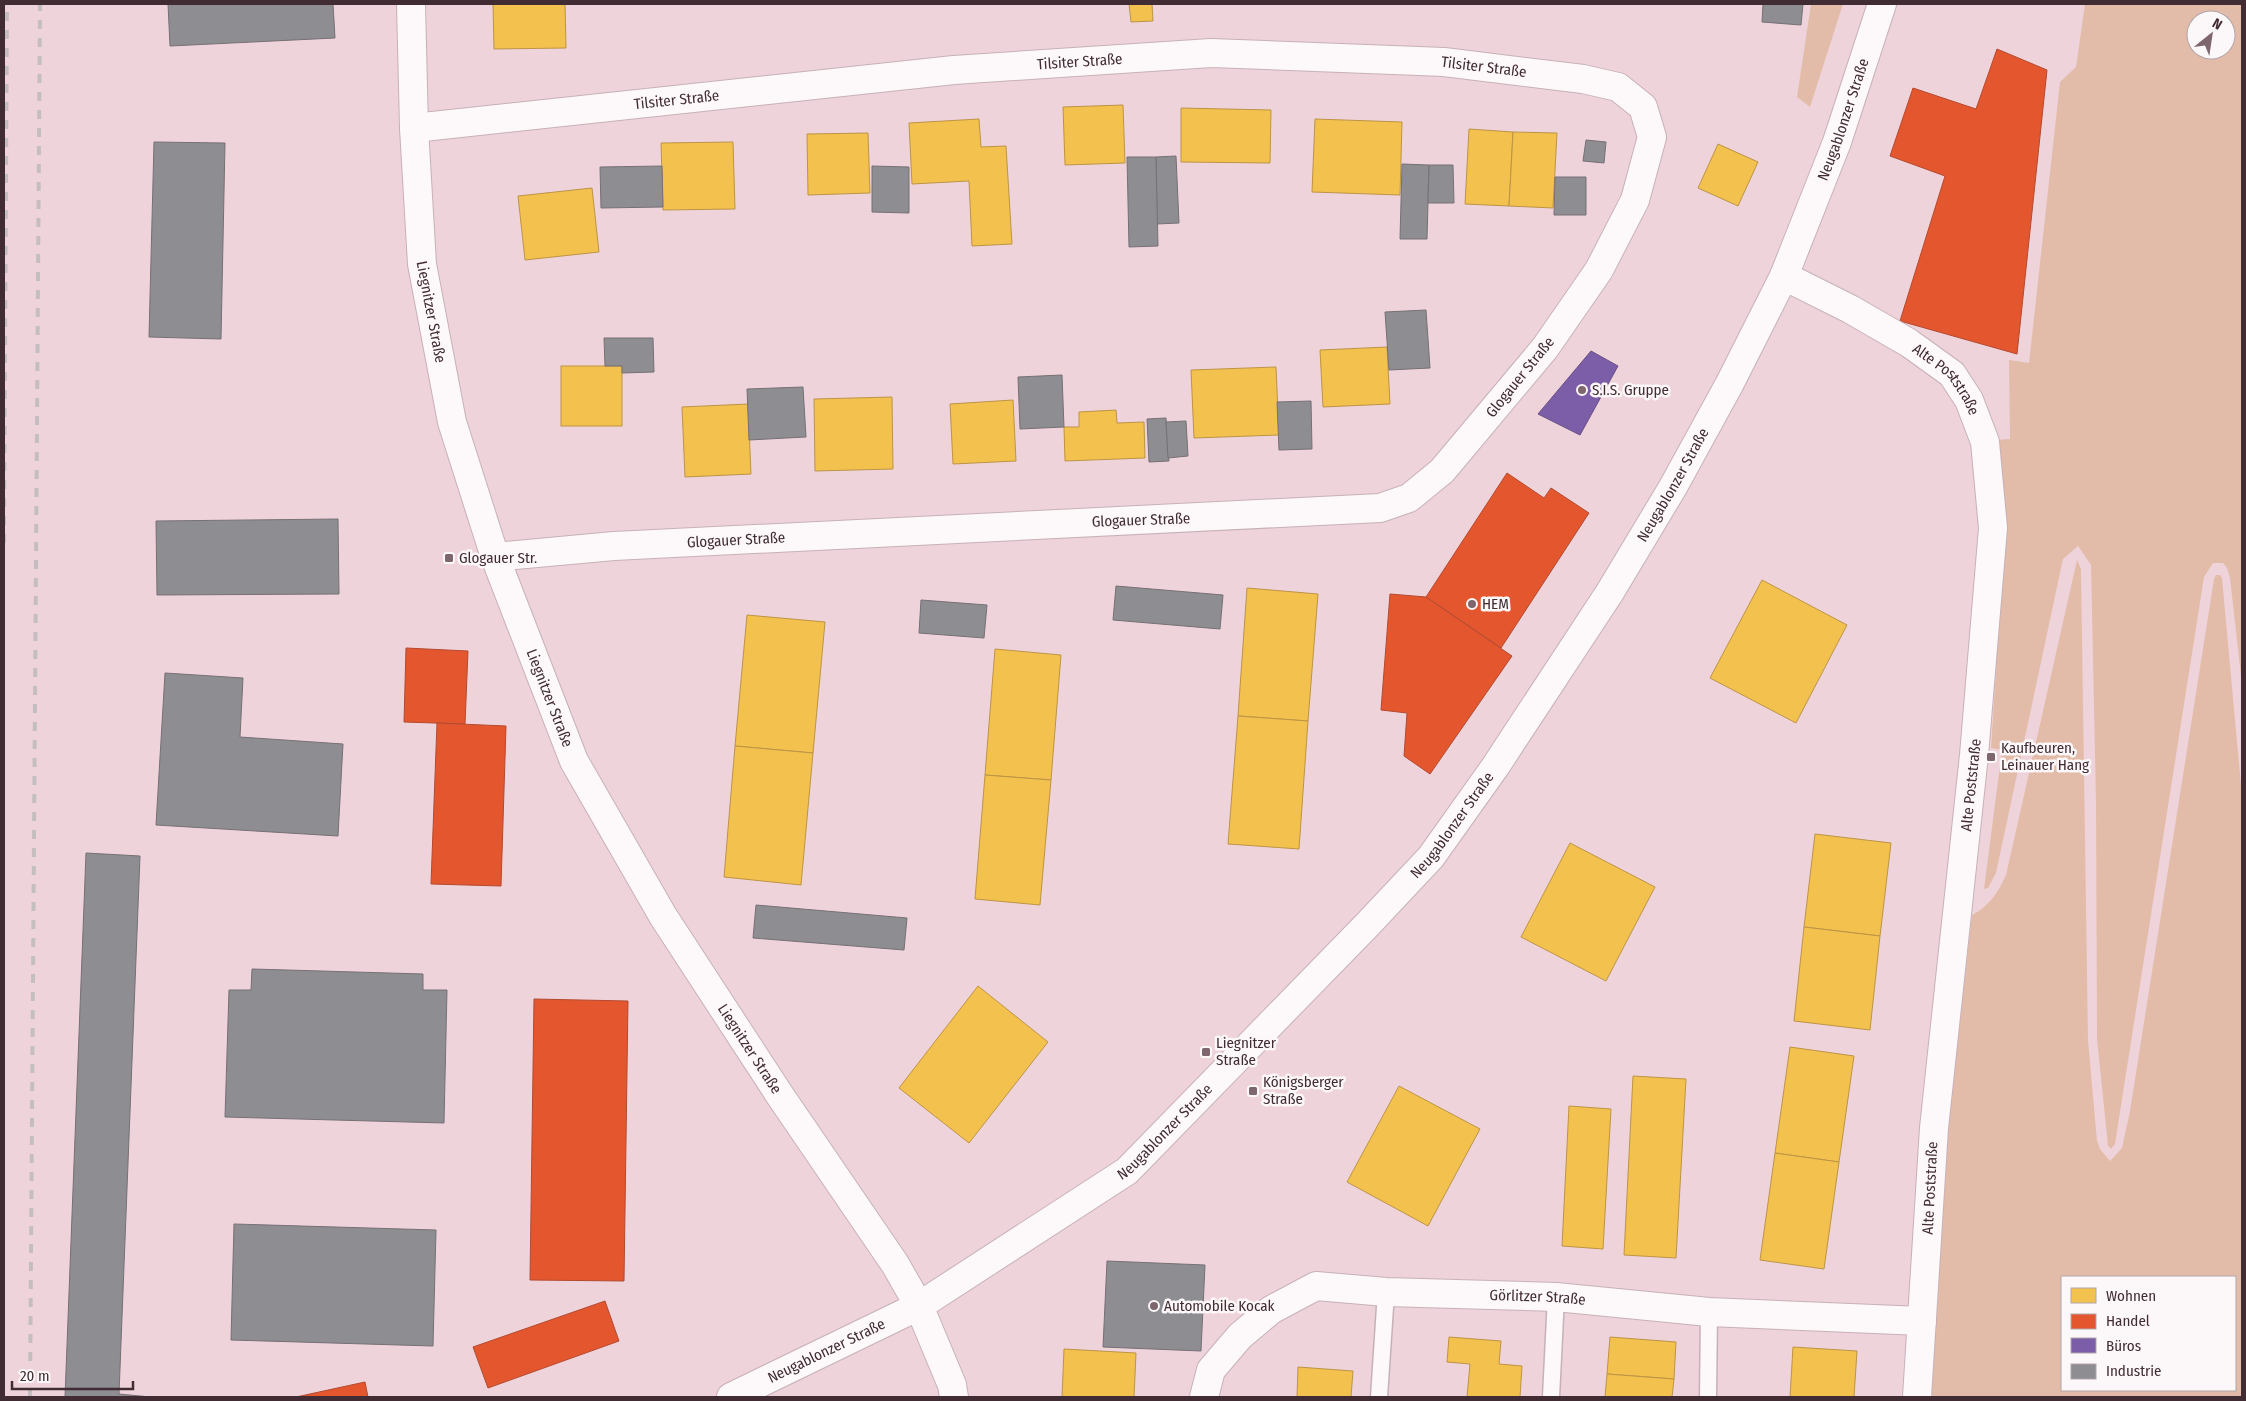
<svg xmlns="http://www.w3.org/2000/svg" width="2246" height="1401" viewBox="0 0 2246 1401" font-family="'Fira Sans Condensed',sans-serif">
	<rect width="100%" height="100%" fill="#efd3db"/>
	<g fill="#e3bca9" fill-rule="evenodd">
		<polygon points="1811,4 1843,4 1810,107 1797,97"/>
		<path d="M2085,4H2242V685L2230,578L2227,568L2223,563H2213L2204,577L2115,1144L2111,1149L2108,1146L2097,1039L2096,802L2091,565L2078,546L2063,559L1996,873L1988,888L1984,889L2002,750L1991,748L2005,530L1996,440L2010,439L2009,360L2029,363L2060,82L2076,67ZM2196,20H2226V50H2196Z"/>
		<path d="M2077,560L2081,569L2088,1040L2097,1141L2100,1149L2110,1161L2122,1148L2130,1111L2214,579L2216,575H2220L2222,578L2242,796V1397H1929L1948,1128L1972,915C1990,906 1998,892 2006,875ZM2062,1277H2235V1390H2062Z"/>
	</g>
	<g fill="#f2c14e" stroke="#bd9446">
		<polygon points="493,4 565,4 566,48 494,49"/>
		<polygon points="1129,4 1152,4 1153,21 1131,22"/>
		<polygon points="1123,105 1125,163 1065,165 1063,107"/>
		<polygon points="1181,108 1271,110 1270,163 1181,162"/>
		<polygon points="979,119 981,147 1006,146 1012,244 972,246 969,181 912,184 909,123"/>
		<polygon points="1315,119 1402,122 1400,195 1312,192"/>
		<polygon points="1469,129 1513,132 1509,206 1465,204"/>
		<polygon points="1513,132 1557,133 1553,208 1509,206"/>
		<polygon points="868,133 870,193 808,195 807,134"/>
		<polygon points="733,142 735,209 663,210 661,143"/>
		<polygon points="1718,144 1758,162 1738,206 1698,188"/>
		<polygon points="592,188 599,252 525,260 518,196"/>
		<polygon points="1387,347 1390,404 1323,407 1320,350"/>
		<rect x="561" y="366" width="61" height="60"/>
		<polygon points="1276,367 1279,435 1194,438 1191,370"/>
		<polygon points="892,397 893,469 815,471 814,399"/>
		<polygon points="1013,400 1016,461 953,464 950,404"/>
		<polygon points="748,404 751,474 685,477 682,407"/>
		<polygon points="1116,410 1117,423 1144,422 1145,458 1065,461 1064,427 1079,427 1079,412"/>
		<polygon points="1762,580 1847,625 1796,723 1710,678"/>
		<polygon points="1247,588 1318,594 1308,721 1238,716"/>
		<polygon points="747,615 825,622 813,753 735,746"/>
		<polygon points="995,649 1061,655 1051,780 985,775"/>
		<polygon points="1238,716 1308,721 1299,849 1228,844"/>
		<polygon points="735,746 813,753 801,885 724,877"/>
		<polygon points="985,775 1051,780 1040,905 975,899"/>
		<polygon points="1815,834 1891,843 1880,936 1804,927"/>
		<polygon points="1570,843 1655,887 1606,981 1521,937"/>
		<polygon points="1804,927 1880,936 1870,1030 1794,1021"/>
		<polygon points="978,986 1048,1042 969,1143 899,1088"/>
		<polygon points="1790,1047 1854,1056 1839,1162 1775,1153"/>
		<polygon points="1633,1076 1686,1079 1676,1258 1624,1255"/>
		<polygon points="1399,1086 1480,1129 1428,1226 1347,1182"/>
		<polygon points="1569,1106 1611,1109 1603,1249 1562,1246"/>
		<polygon points="1775,1153 1839,1162 1824,1269 1760,1260"/>
		<polygon points="1449,1337 1501,1341 1499,1364 1522,1366 1520,1397 1467,1397 1470,1364 1447,1362"/>
		<polygon points="1610,1337 1676,1342 1674,1379 1607,1374"/>
		<polygon points="1793,1347 1857,1351 1854,1397 1790,1397"/>
		<polygon points="1064,1349 1136,1353 1134,1397 1062,1397"/>
		<polygon points="1298,1367 1353,1371 1351,1397 1297,1397"/>
		<polygon points="1607,1374 1674,1379 1672,1397 1605,1397"/>
	</g>
	<g fill="#e4572e" stroke="#b34a2f">
		<polygon points="1997,49 2047,70 2017,354 1900,321 1945,176 1890,156 1913,88 1976,109"/>
		<polygon points="1507,473 1544,498 1551,488 1589,513 1501,648 1426,597"/>
		<polygon points="1390,594 1426,597 1512,656 1430,774 1404,756 1407,713 1381,710"/>
		<polygon points="406,648 468,651 465,724 404,722"/>
		<polygon points="437,723 506,726 501,886 431,884"/>
		<polygon points="534,999 628,1001 624,1281 530,1280"/>
		<polygon points="605,1301 619,1341 488,1388 473,1347"/>
		<polygon points="365,1382 368,1397 296,1397"/>
	</g>
	<polygon fill="#7b5ea7" stroke="#694f84" points="1591,351 1618,366 1580,435 1538,414"/>
	<g fill="#8d8d92" stroke="#767075">
		<polygon points="168,4 333,4 335,38 170,46"/>
		<polygon points="1763,4 1803,4 1801,25 1762,22"/>
		<polygon points="1586,140 1606,142 1604,163 1583,161"/>
		<polygon points="154,142 225,143 221,339 149,337"/>
		<polygon points="1176,156 1179,223 1157,224 1156,157"/>
		<polygon points="1127,157 1156,157 1158,246 1129,247"/>
		<polygon points="1402,164 1429,165 1427,239 1400,239"/>
		<polygon points="1429,165 1453,165 1454,203 1428,203"/>
		<polygon points="662,166 663,207 601,208 600,167"/>
		<polygon points="872,166 909,167 909,213 872,212"/>
		<polygon points="1555,177 1586,177 1586,215 1554,215"/>
		<polygon points="1426,310 1430,368 1389,370 1385,312"/>
		<polygon points="604,338 653,338 654,372 622,373 622,366 605,366"/>
		<polygon points="1062,375 1064,427 1020,429 1018,377"/>
		<polygon points="803,387 806,437 749,440 747,389"/>
		<polygon points="1311,401 1312,449 1279,450 1277,402"/>
		<polygon points="1166,418 1169,461 1149,462 1147,419"/>
		<polygon points="1186,421 1188,456 1168,458 1166,422"/>
		<polygon points="338,519 339,594 157,595 156,521"/>
		<polygon points="1116,586 1223,595 1220,629 1113,620"/>
		<polygon points="921,600 987,605 984,638 919,633"/>
		<polygon points="165,673 243,678 240,737 343,744 338,836 156,825"/>
		<polygon points="86,853 140,856 119,1394 151,1397 65,1397"/>
		<polygon points="756,905 907,918 904,950 753,938"/>
		<polygon points="252,969 423,974 423,990 447,990 444,1123 225,1117 229,990 251,990"/>
		<polygon points="234,1224 436,1230 433,1346 231,1340"/>
		<polygon points="1107,1261 1205,1265 1201,1351 1103,1347"/>
	</g>
	<g fill="none" stroke-linecap="round" stroke-linejoin="round">
		<g stroke="#c7b1b8" stroke-width="19">
			<g id="service">
				<polyline points="1379,1397 1386,1292"/>
				<polyline points="1551,1397 1556,1297"/>
				<polyline points="1708,1397 1709,1312"/>
			</g>
		</g>
		<g stroke="#c7b1b8" stroke-width="30">
			<g id="minor">
				<path id="s1" d="M411,4L414,128L422,264L452,422L495,557L574,761L663,916L779,1094L895,1264L919,1306L952,1385L954,1397"/>
				<path id="s2" d="M414,128L954,70L1211,53L1444,62L1583,79L1618,87L1643,107L1652,137L1635,200L1599,270L1545,348L1442,471L1409,498L1380,508L614,546L495,557"/>
				<path id="s3" d="M1784,276L1850,309L1909,343L1952,374L1969,400L1985,442L1993,528L1974,755L1934,1128L1917,1397"/>
				<path id="s4" d="M1204,1397L1211,1370L1240,1336L1271,1310L1316,1286L1386,1292L1556,1297L1709,1312L1922,1321"/>
			</g>
		</g>
		<g stroke="#c7b1b8" stroke-width="30">
			<g id="tertiary">
				<path id="s5" d="M731,1397L919,1306L1127,1171L1368,924L1431,857L1495,767L1610,592L1673,487L1730,383L1784,276L1837,142L1882,4"/>
			</g>
		</g>
		<use href="#service" stroke="#fdf8fa" stroke-width="16"/>
		<use href="#minor" stroke="#fdf8fa" stroke-width="28"/>
		<use href="#tertiary" stroke="#fdf8fa" stroke-width="28"/>
		<g stroke="#c5bec0" stroke-width="4" stroke-dasharray="9 9" stroke-linecap="butt">
			<polyline points="4,543 7,4"/>
			<polyline points="30,1397 40,4"/>
		</g>
	</g>
	<g fill="#7d666d" stroke="#fcf7f8" stroke-width="2">
		<circle cx="1582" cy="390" r="5"/>
		<rect x="444" y="553" width="10" height="10" rx="2.5"/>
		<circle cx="1472" cy="604" r="5"/>
		<rect x="1986" y="752" width="10" height="10" rx="2.5"/>
		<rect x="1201" y="1047" width="10" height="10" rx="2.5"/>
		<rect x="1248" y="1086" width="10" height="10" rx="2.5"/>
		<circle cx="1154" cy="1306" r="5"/>
	</g>
	<g text-anchor="middle" dominant-baseline="central" stroke-width="5" stroke-linejoin="round" paint-order="stroke">
		<g font-size="15" fill="#402c32" stroke="#fcf7f8">
			<text stroke="none"><textPath href="#s2" startOffset="669">Tilsiter Straße</textPath></text>
			<text stroke="none"><textPath href="#s2" startOffset="1074">Tilsiter Straße</textPath></text>
			<text stroke="none"><textPath href="#s2" startOffset="264">Tilsiter Straße</textPath></text>
			<text stroke="none"><textPath href="#s5" startOffset="1742">Neugablonzer Straße</textPath></text>
			<text stroke="none"><textPath href="#s1" startOffset="309">Liegnitzer Straße</textPath></text>
			<text transform="translate(1520 377) rotate(-51)">Glogauer Straße</text>
			<text stroke="none"><textPath href="#s3" startOffset="195">Alte Poststraße</textPath></text>
			<text stroke="none"><textPath href="#s5" startOffset="1338">Neugablonzer Straße</textPath></text>
			<text transform="translate(1141 520) rotate(-2)">Glogauer Straße</text>
			<text transform="translate(736 540) rotate(-3)">Glogauer Straße</text>
			<text stroke="none"><textPath href="#s1" startOffset="714">Liegnitzer Straße</textPath></text>
			<text transform="translate(1971 785) rotate(-84)">Alte Poststraße</text>
			<text stroke="none"><textPath href="#s5" startOffset="932">Neugablonzer Straße</textPath></text>
			<text stroke="none"><textPath href="#s1" startOffset="1119">Liegnitzer Straße</textPath></text>
			<text stroke="none"><textPath href="#s5" startOffset="511">Neugablonzer Straße</textPath></text>
			<text transform="translate(1930 1188) rotate(-87)">Alte Poststraße</text>
			<text stroke="none"><textPath href="#s4" startOffset="386">Görlitzer Straße</textPath></text>
			<text stroke="none"><textPath href="#s5" startOffset="106">Neugablonzer Straße</textPath></text>
		</g>
		<g font-size="15" fill="#402c32" stroke="#fcf7f8" text-anchor="start">
			<text x="1592" y="390">S.I.S. Gruppe</text>
			<text x="459" y="558">Glogauer Str.</text>
			<text x="1482" y="604">HEM</text>
			<text x="2001" y="748">Kaufbeuren,<tspan x="2001" dy="17">Leinauer Hang</tspan></text>
			<text x="1216" y="1043">Liegnitzer<tspan x="1216" dy="17">Straße</tspan></text>
			<text x="1263" y="1082">Königsberger<tspan x="1263" dy="17">Straße</tspan></text>
			<text x="1164" y="1306">Automobile Kocak</text>
		</g>
	</g>
	<rect width="2246" height="1401" fill="none" stroke="#402c32" stroke-width="10"/>
	<rect x="2061" y="1276" width="175" height="115" fill="#fcf7f8" stroke="#b1a6a9"/>
	<rect x="2071" y="1288" width="25" height="15" fill="#f2c14e" stroke="#b1a6a9"/>
	<text x="2106" y="1301" font-size="15" fill="#402c32">Wohnen</text>
	<rect x="2071" y="1314" width="25" height="15" fill="#e4572e" stroke="#b1a6a9"/>
	<text x="2106" y="1326" font-size="15" fill="#402c32">Handel</text>
	<rect x="2071" y="1338" width="25" height="15" fill="#7b5ea7" stroke="#b1a6a9"/>
	<text x="2106" y="1351" font-size="15" fill="#402c32">Büros</text>
	<rect x="2071" y="1364" width="25" height="15" fill="#8d8d92" stroke="#b1a6a9"/>
	<text x="2106" y="1376" font-size="15" fill="#402c32">Industrie</text>
	<g transform="translate(2211 35) rotate(30)"><circle r="24" fill="#fcf7f8" stroke="#b1a6a9"/>
	<path d="M0-4L9 19L0 12L-9 19Z" fill="#7d666d"/>
	<text y="-8" font-size="14" font-weight="bold" text-anchor="middle" fill="#402c32">N</text>
	</g>
	<path d="M12 1381v8h121v-8" fill="none" stroke="#402c32" stroke-width="2.5"/>
	<text x="20" y="1381" font-size="15" fill="#402c32" stroke="#fcf7f8" stroke-width="4" paint-order="stroke">20 m</text>
</svg>
